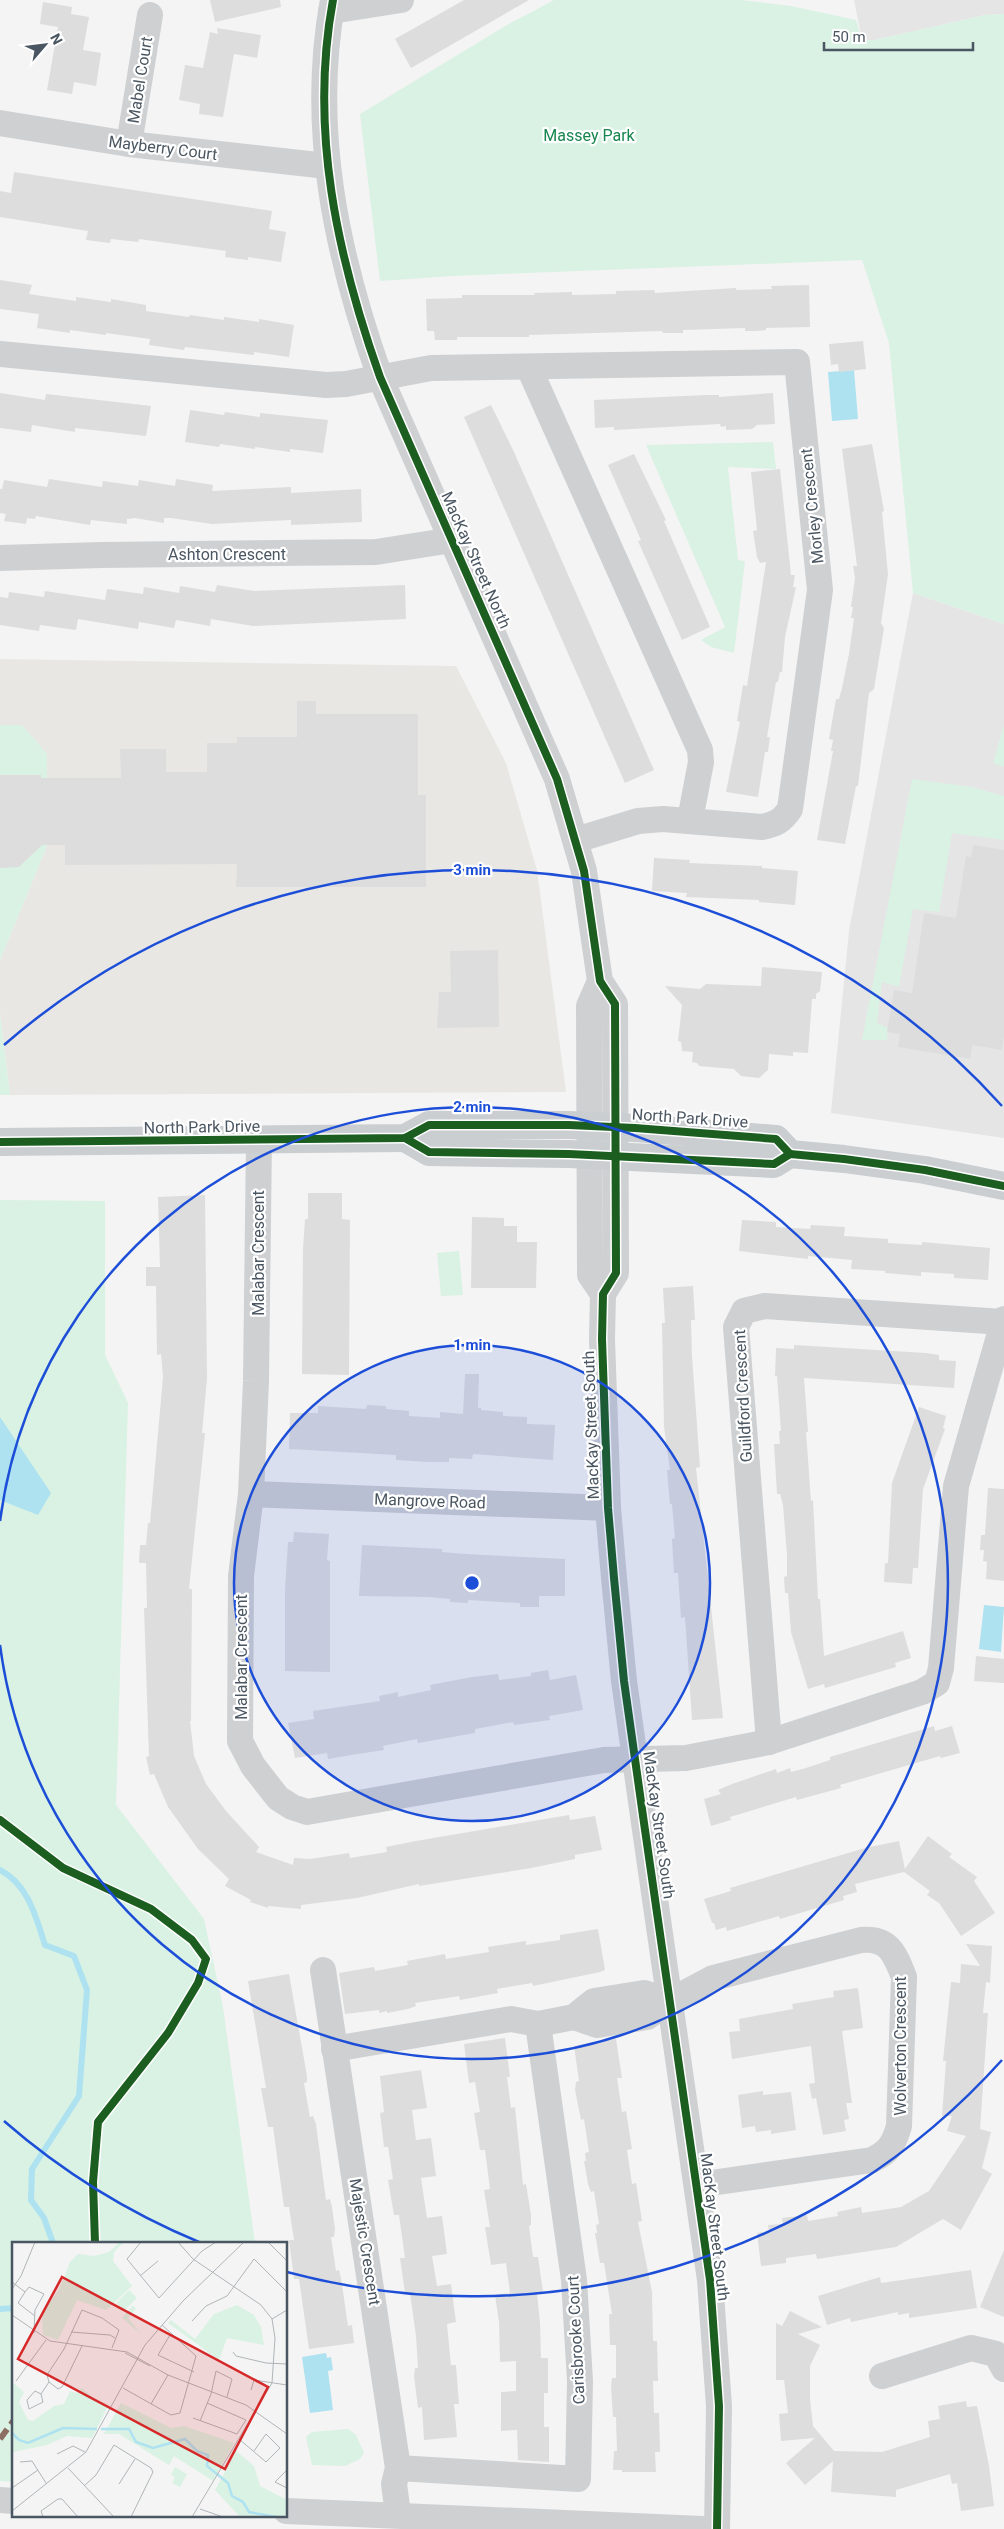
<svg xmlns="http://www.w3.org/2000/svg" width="1004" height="2529" viewBox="0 0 1004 2529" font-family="Roboto,sans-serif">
	<rect width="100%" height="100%" fill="#f4f4f4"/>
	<polygon fill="#e8e7e3" points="0,659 456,666 506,763 537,870 566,1092 10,1095 0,1013 0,960 47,846 47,754 22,725 0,725"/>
	<g fill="#e6e5e6">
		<polygon points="854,0 1004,0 1004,14 985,15 875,40 862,40"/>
		<polygon points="913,593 1004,624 1004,1138 831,1113 849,931"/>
	</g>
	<g fill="#d9f2e3">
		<polygon points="554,0 741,0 791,6 856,20 862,40 875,40 985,15 1004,14 1004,624 913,593 889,343 862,260 452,276 380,281 360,114 507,25"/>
		<polygon points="773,442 776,469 728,467 738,560 745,561 734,653 711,647 701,640 725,627 646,445"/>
		<polygon points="0,725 22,725 47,754 47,846 0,960"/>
		<polygon points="1004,725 1004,767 993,763"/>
		<polygon points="912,779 972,787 1004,796 1004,840 952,833 939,912 913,909 899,987 882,982 877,1023 888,1028 887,1040 862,1040"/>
		<polygon points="0,1013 10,1095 0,1095"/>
		<polygon points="0,1200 105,1201 105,1355 128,1403 116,1805 204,1919 223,2007 255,2243 14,2243 14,2482 0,2481"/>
		<polygon points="459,1251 463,1295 441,1296 437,1253"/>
		<polygon points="348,2429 356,2435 364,2453 360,2459 345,2466 312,2465 306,2437 312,2432"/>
	</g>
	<g fill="#aee2f0">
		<polygon points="854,370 858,419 832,421 828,372"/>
		<polygon points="0,1417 51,1493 38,1515 0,1500"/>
		<polygon points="984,1605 1004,1607 1001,1652 979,1649"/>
		<polygon points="326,2353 327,2358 331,2357 333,2370 328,2371 333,2410 310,2413 302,2357"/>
	</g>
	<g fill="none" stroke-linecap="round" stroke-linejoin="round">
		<g stroke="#aee2f0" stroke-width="6">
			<path d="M0,1870C28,1884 36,1917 45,1945L74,1956L87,1990L79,2096L32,2169L31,2200L44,2218L53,2243"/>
			<polyline points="0,2309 14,2308"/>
		</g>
	</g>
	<g fill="#ddddde">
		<polygon points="210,0 280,0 281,7 215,22"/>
		<polygon points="464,0 529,0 411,68 395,39"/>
		<polygon points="43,2 72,7 71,14 89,17 83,50 101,53 96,86 74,82 72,94 47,90 58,27 40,24"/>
		<polygon points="217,28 261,35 257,58 234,54 223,117 199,114 200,104 179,100 185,65 203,68 210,32 218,34"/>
		<polygon points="14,172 272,211 269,229 286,232 281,262 248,257 248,260 225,257 226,251 139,239 138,242 111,239 110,243 86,240 88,231 0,217 0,191 11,193"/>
		<polygon points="0,280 32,285 29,294 76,301 76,297 111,302 111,299 146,305 146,311 189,317 190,315 224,320 224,317 259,322 259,319 294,325 289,357 254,352 254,355 185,347 184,350 149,345 150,339 106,333 106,335 70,330 70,333 37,328 39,314 0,309"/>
		<polygon points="809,285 810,327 766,328 766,330 756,331 745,331 745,328 683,330 683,333 663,333 662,331 529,335 529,337 457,337 457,340 435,340 434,331 427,331 426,299 462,298 462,295 535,295 534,293 572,292 572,295 616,294 616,291 654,290 655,293 736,288 736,290 772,289 771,286"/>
		<polygon points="863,341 866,369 839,372 838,364 831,365 829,344"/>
		<polygon points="0,393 45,400 46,394 151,406 146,436 75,428 75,432 32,425 31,432 0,428"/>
		<polygon points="773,393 775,424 757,425 752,429 726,430 726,426 721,427 720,424 614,430 614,427 595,428 594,400 707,395 719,395 719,397"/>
		<polygon points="491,405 514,452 654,770 625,783 464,417"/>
		<polygon points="190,410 224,415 225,412 260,417 260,413 328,420 323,453 290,449 290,452 255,447 255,449 220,444 219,447 185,442"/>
		<polygon points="872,444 884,511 882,512 888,574 881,623 884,628 874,689 869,693 858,786 856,786 845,844 817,840 833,751 831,751 833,740 829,739 836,699 839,699 842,688 849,654 854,618 851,618 853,607 851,607 855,578 853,566 857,566 842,449"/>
		<polygon points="634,454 666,520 664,521 710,627 682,640 638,541 641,540 608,465"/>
		<polygon points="780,469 791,575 795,575 793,587 796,587 785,637 782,672 780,672 778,682 776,682 767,737 770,737 768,752 765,752 758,797 726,792 740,722 737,721 743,685 747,686 766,562 760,563 757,557 753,531 757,530 751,472"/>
		<polygon points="49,479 102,487 103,481 138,486 139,480 175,486 176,479 213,485 212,491 291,487 291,493 361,489 362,522 291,525 291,520 212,524 171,518 164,518 164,523 135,518 127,519 127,524 91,520 90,525 36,516 35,519 27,518 26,524 4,521 6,514 0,513 0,489 2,489 4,480 47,487"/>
		<polygon points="217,585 254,591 405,585 406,619 253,626 211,619 210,626 176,620 174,628 139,622 138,629 78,619 76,630 40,625 39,631 0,625 0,597 8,598 9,592 44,597 45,591 105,600 107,589 143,594 144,587 179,593 180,586 215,592"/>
		<polygon points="297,701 316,701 316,714 418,714 418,795 426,795 426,887 236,887 237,864 65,865 65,845 42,845 19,867 0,868 0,775 41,775 41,778 121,778 120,749 166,749 166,772 207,772 207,743 237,743 237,737 297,737"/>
		<polygon points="973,845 1004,850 1004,1036 1002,1050 972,1045 970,1059 898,1047 900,1034 887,1032 894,990 912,993 924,913 956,918 966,856 971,857"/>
		<polygon points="654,858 690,860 689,863 762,866 762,868 798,871 795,905 759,902 759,900 686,897 687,893 652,891"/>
		<polygon points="498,950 499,1027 437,1028 439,992 451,992 450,951"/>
		<polygon points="762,967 822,972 820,991 816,994 816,999 812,999 808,1053 793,1052 793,1056 769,1054 768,1070 759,1078 741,1076 734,1069 699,1066 697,1063 692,1062 693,1052 682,1051 681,1042 678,1041 682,1005 665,986 700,989 706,984 761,986"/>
		<polygon points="308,1193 342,1193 342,1219 350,1220 349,1375 302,1374 303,1249 305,1219 308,1219"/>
		<polygon points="205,1195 207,1379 202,1433 205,1433 189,1589 192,1589 191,1721 190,1721 194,1756 206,1784 226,1811 259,1847 256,1852 293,1865 294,1858 310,1859 349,1853 350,1858 387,1852 386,1847 416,1841 569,1815 570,1820 595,1816 602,1850 575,1855 575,1859 531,1868 419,1886 419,1884 357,1898 301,1905 301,1909 268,1906 268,1908 250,1902 251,1900 225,1886 229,1879 198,1849 168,1807 154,1774 150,1775 146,1757 149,1756 144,1608 147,1608 146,1563 139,1563 140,1545 146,1545 148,1523 150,1523 163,1377 161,1354 157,1355 156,1286 146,1286 146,1267 160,1267 158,1197"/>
		<polygon points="472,1217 504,1218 504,1226 517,1226 517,1242 537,1242 536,1288 471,1288"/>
		<polygon points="742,1220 776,1222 776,1227 810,1229 811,1225 845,1227 844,1236 888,1239 888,1243 922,1245 922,1242 990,1248 988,1280 954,1278 954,1274 921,1272 921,1276 885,1273 885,1271 851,1269 852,1260 808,1256 808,1259 739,1251"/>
		<polygon points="693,1286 695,1320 691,1320 692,1356 700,1467 696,1468 723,1718 692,1720 685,1617 681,1618 678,1573 674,1573 672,1539 675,1538 672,1504 670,1504 667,1470 670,1470 664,1427 662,1323 665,1323 663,1288"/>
		<polygon points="794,1345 926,1353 939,1355 939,1360 956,1361 954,1388 804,1378 808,1432 806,1432 811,1501 813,1500 818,1599 820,1599 824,1656 903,1631 911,1658 895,1663 896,1667 825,1688 824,1684 808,1689 791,1632 788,1593 785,1593 784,1577 787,1576 787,1555 783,1505 780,1494 777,1494 774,1444 780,1444 779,1431 781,1431 777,1376 775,1376 776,1348 794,1349"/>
		<polygon points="465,1374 479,1374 478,1408 481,1408 481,1410 503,1412 503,1416 527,1417 527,1424 555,1425 553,1460 473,1454 472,1459 449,1458 449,1462 429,1462 396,1460 396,1455 289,1449 290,1413 318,1413 318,1406 366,1409 367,1405 386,1406 386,1409 409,1411 409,1416 440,1418 440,1412 463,1414"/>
		<polygon points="919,1407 946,1416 943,1428 945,1429 923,1489 918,1568 913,1568 912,1584 884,1582 885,1563 888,1563 892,1483"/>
		<polygon points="988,1488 1004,1489 1004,1581 986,1579 987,1562 983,1561 984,1550 980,1550 981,1535 985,1535"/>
		<polygon points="294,1532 329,1534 327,1560 330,1561 330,1672 285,1671 285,1590 288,1542 293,1542"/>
		<polygon points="362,1545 442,1549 442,1552 465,1554 565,1559 565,1596 539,1596 539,1607 520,1607 520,1603 468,1600 468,1603 450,1602 450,1599 428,1597 359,1596"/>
		<polygon points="976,1656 1004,1659 1004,1683 974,1681"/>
		<polygon points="548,1670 550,1680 576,1675 583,1710 549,1716 550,1720 514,1725 513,1722 475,1729 475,1733 418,1743 417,1739 383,1746 384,1750 351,1755 328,1759 327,1753 295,1758 288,1723 314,1719 313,1711 380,1701 379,1696 398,1692 398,1697 431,1690 430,1685 472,1677 498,1674 499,1680 531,1676 531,1673"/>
		<polygon points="934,1726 935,1731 952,1726 960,1753 941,1758 940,1756 840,1785 841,1788 797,1800 796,1797 730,1817 731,1820 711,1826 704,1799 721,1794 718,1790 732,1784 776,1769 777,1773 790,1768 791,1772 806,1768 830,1760 830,1757"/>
		<polygon points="928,1836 952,1854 949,1857 977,1877 974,1881 995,1913 961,1936 939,1903 927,1895 930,1891 904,1872 855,1884 857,1892 843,1896 844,1900 780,1919 779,1916 727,1931 726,1927 716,1930 714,1923 712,1923 704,1899 731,1891 730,1888 865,1848 899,1841 905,1869"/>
		<polygon points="598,1929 605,1970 600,1972 533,1986 532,1983 497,1989 498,1993 460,2000 459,1996 415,2003 416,2006 408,2009 387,2013 387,2011 379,2013 379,2010 345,2014 339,1973 374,1967 375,1971 408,1965 407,1961 445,1954 446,1959 489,1952 488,1947 526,1941 526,1945 560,1940 560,1935"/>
		<polygon points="966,1944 992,1946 990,1983 986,1982 983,2013 988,2013 980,2129 991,2132 982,2168 992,2174 961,2230 943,2219 896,2247 817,2259 816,2254 786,2258 786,2263 761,2266 757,2233 769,2231 768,2225 783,2224 782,2218 807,2215 808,2221 838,2216 837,2212 861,2207 862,2213 901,2207 929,2191 966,2136 947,2131 952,2116 942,2116 946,2061 943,2061 951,1982 960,1983 961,1964 980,1966"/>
		<polygon points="289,1974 307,2076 307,2082 304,2083 310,2117 313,2116 316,2124 326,2200 330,2199 332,2207 335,2229 334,2237 331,2237 336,2271 339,2270 341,2278 348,2326 352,2325 354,2343 309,2349 299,2279 294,2279 289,2240 294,2240 289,2207 284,2207 273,2127 268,2127 261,2088 266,2088 248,1981"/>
		<polygon points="858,1988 863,2028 842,2031 852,2103 846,2103 849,2119 844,2120 846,2131 823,2135 816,2098 812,2099 809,2084 815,2083 811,2046 732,2059 729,2032 740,2031 739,2019 793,2009 792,2004 834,1997 833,1991"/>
		<polygon points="505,2038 510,2077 507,2077 511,2108 515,2107 523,2185 526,2184 531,2215 531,2225 529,2226 533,2257 538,2257 543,2292 537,2293 540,2322 541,2358 548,2358 548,2393 544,2393 544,2427 549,2427 549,2462 518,2460 517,2430 501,2431 501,2392 516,2391 516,2361 500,2362 499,2322 495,2295 510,2293 506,2263 491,2265 485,2227 490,2227 484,2190 490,2189 485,2150 480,2150 474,2113 480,2112 475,2082 469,2083 464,2044"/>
		<polygon points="616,2039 622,2078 617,2078 622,2112 626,2111 632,2149 627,2150 632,2184 636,2183 642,2221 638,2222 652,2292 653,2341 657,2341 658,2381 653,2381 654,2413 659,2413 660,2452 655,2452 656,2472 622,2472 622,2470 613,2470 614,2451 617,2451 616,2417 613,2417 611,2387 612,2378 616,2378 616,2345 610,2345 609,2314 612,2314 604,2263 600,2263 595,2233 597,2233 596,2225 599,2224 594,2191 591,2192 588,2184 584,2161 586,2161 585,2153 589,2152 584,2119 581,2120 575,2090 576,2082 579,2081 574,2046"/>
		<polygon points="421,2070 427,2108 412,2110 416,2140 431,2138 436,2176 421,2178 427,2218 442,2216 447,2254 432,2256 437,2286 451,2284 456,2322 447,2324 451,2365 456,2365 459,2404 454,2404 457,2437 424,2440 422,2407 418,2408 414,2376 415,2368 418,2368 416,2336 410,2293 405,2293 400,2258 405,2258 399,2215 394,2215 388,2180 393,2179 388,2147 384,2147 380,2113 384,2112 380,2076"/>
		<polygon points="763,2091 763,2095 791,2092 796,2130 771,2134 771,2130 756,2132 755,2126 742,2128 738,2095"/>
		<polygon points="1004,2250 1004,2317 980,2307"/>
		<polygon points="971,2270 977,2308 909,2318 909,2313 898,2315 898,2312 851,2322 850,2318 827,2325 818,2296 880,2277 881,2283"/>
		<polygon points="790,2311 822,2327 798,2334 820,2345 810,2366 810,2399 813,2426 834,2451 882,2452 930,2437 928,2421 940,2419 938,2406 966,2401 967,2407 977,2406 989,2466 994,2506 961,2511 957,2483 952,2484 950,2474 896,2490 896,2497 831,2492 833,2461 805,2485 786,2463 815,2438 781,2441 779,2414 788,2413 784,2380 776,2380 776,2323 782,2326"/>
	</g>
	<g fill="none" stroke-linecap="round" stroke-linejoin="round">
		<g stroke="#ced0d2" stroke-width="26">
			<path d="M333,0C309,129 337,256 380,377L557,779L584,871L600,981L615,1004L616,1273L603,1294L602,1339L608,1508L614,1578L624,1681L644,1823L710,2280L719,2406L717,2529"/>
			<polyline points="331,11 401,0"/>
			<polyline points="0,123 129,144 327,166"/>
			<polyline points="129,144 150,15"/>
			<path d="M0,354L326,385L346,384L431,368L797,362L820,590L790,809C782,821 776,824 762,827L663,819L638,821L576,840"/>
			<polyline points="529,368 700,750 701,762 690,820"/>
			<polyline points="0,558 101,555 376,552 452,540"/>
			<polyline points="600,981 589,1006 590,1275 603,1294"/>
			<polyline points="259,1140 256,1381 251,1494 241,1576 240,1741 253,1766 278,1798 292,1807 307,1812 604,1760 686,1758 769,1742 922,1692 937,1683 941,1668 956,1486 1004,1319"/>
			<polyline points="251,1494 608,1508"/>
			<polyline points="769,1742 736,1327 744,1311 765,1306 1003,1322"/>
			<polyline points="323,1970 398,2468 394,2484 398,2514"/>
			<path d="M574,2017L597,2025L647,2017L670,2001L713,1978L861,1940C889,1937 895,1954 904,1977L899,2126C894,2144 889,2152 872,2160L697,2185"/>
			<polyline points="334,2049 511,2019 538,2024 574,2017 594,2001 644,1993 670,2001"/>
			<polyline points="882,2376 971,2348 996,2354 1004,2369"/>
			<polyline points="398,2468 578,2479 580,2381 574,2280 538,2024"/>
			<polyline points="0,2500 14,2501"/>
			<polyline points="286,2511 702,2529"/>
		</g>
		<g stroke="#caced1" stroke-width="28">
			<polyline points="405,1138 429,1152 569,1154 774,1164 790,1154 844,1159 925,1170 1004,1186"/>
			<polyline points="0,1142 405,1138 429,1125 569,1125 635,1128 776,1139 790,1154"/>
		</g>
		<polyline stroke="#8d6e63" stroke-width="6" stroke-dasharray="12 6" stroke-linecap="butt" points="0,2439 14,2420"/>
		<g stroke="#fff" stroke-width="11">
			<g id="cycleway">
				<path d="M333,0C309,129 337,256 380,377L557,779L584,871L600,981L615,1004L616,1273L603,1294L602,1339L608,1508L614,1578L624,1681L644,1823L710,2280L719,2406L717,2529"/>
				<polyline points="405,1138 429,1152 569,1154 774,1164 790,1154 844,1159 925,1170 1004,1186"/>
				<polyline points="0,1142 405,1138 429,1125 569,1125 635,1128 776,1139 790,1154"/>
				<polyline points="0,1820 63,1868 151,1909 192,1940 206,1959 198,1983 168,2033 98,2122 93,2182 95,2243"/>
			</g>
		</g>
		<use href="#cycleway" stroke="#1b5e20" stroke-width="8"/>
	</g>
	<circle cx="472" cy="1583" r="238" fill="#1d4ed8" fill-opacity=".12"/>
	<g fill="none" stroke="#1d4ed8" stroke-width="2.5">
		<circle cx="472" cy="1583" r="238"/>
		<path d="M0 1521A476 476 0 1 1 0 1645"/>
		<path d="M1002 2060A713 713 0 0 1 287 2272M199 2242A713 713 0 0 1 4 2121M4 1045A713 713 0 0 1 1002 1106"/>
	</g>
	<g text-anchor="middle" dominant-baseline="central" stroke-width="4.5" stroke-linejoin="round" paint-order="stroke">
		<g font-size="16" fill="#4a5661" stroke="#fff">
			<text transform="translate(140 80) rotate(-81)">Mabel Court</text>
			<text transform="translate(163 148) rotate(7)">Mayberry Court</text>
			<text transform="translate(812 506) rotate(-96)">Morley Crescent</text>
			<text x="227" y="554">Ashton Crescent</text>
			<text transform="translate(476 560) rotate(66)">MacKay Street North</text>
			<text transform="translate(690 1118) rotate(4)">North Park Drive</text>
			<text transform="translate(202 1127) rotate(-1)">North Park Drive</text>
			<text transform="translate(258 1253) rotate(-90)">Malabar Crescent</text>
			<text transform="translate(743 1396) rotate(-93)">Guildford Crescent</text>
			<text transform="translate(591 1425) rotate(-92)">MacKay Street South</text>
			<text transform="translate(430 1501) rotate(2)">Mangrove Road</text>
			<text transform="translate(241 1657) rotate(-90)">Malabar Crescent</text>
			<text transform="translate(659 1825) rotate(82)">MacKay Street South</text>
			<text transform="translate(900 2046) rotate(-90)">Wolverton Crescent</text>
			<text transform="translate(715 2227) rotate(83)">MacKay Street South</text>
			<text transform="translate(365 2242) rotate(81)">Majestic Crescent</text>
			<text transform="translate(576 2340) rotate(-93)">Carisbrooke Court</text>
		</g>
		<g font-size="16" fill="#17864f" stroke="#fff">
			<text x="589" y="135">Massey Park</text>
		</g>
	</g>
	<g transform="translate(12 2242)">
		<rect width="275" height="275" fill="#f4f4f4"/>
		<path d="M108,0H112L102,10L101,19L120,44L94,68L65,58L46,98L31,93L30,70L47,48L58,20L66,12L82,14L97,10ZM117,48L125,56L112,69L104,61ZM121,63L124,67L116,76L129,92L110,76ZM225,63L242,73L249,85L252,103L215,96L207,118L156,81L159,78L183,97L202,72ZM0,140L12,150L7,160L16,178L21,179L42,164L52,162L58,149L64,151L70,146L86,160L96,164L80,196L55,194L35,203L1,210ZM109,161L159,186L172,184L222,201L201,239L162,214L157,223L107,192H92ZM224,209L242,224L248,244L275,258V275H228L203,248ZM163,225L175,232L168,245L160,241L163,235L159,233Z" fill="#d9f2e3"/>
		<path fill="none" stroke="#aee2f0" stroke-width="2.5" d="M89,187H117L124,200L141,206L173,197L185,209L196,213L195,224L216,241L220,254L231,260L237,270L264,275M0,191L7,198L16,201L51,186L85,187"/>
		<path fill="none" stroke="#b0b5b9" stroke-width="1" d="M129,0L115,17L147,56L190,9L204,0M166,0L181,17L249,63L260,77L263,96L260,141L180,275M256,0L275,19M128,34L146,19M0,40L13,50L17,45L32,52L23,68L22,91M0,47L9,34L23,0M13,50L6,61L23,74M0,73L38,99L115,110L156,133L234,163L275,192M260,77L275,68M180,79L194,64L215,54L242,17L275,50M59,90L98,93L103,96M158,93L146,113L182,130M70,104L50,145L46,147L37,140L35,133L52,107L70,68L90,76L107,88L100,106M221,110L224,114L254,121L275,122M113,111L138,124M4,139L34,98M111,146L159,173L168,171L184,114L150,83M239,148L242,138L275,143M29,152L31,160L17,167L15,158L23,149L29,152L37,140M195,161L234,178L225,192M139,162L156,133M181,176L225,192M188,179L199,152L204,129L220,137L215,155M227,197L254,220L268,206L254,192L242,209M45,212L61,204L73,210M8,220L20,219L34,241M56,226L102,275M275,228L263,240L275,246M107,242L123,217M72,244L84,233L102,203L139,226L141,230L119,275M0,246L26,228M188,267L211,275M0,269L74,210L133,103L171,59L232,0M31,275L29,269L46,257H50L66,275"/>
		<path fill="#d62828" fill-opacity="0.15" stroke="#d62828" stroke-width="2.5" d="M50,35L256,145L213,227L6,117Z"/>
		<rect width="275" height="275" fill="none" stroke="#4a5661" stroke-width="2.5"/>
	</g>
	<circle cx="472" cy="1583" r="8" fill="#1d4ed8" stroke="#fff" stroke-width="2.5"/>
	<g font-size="15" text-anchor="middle" font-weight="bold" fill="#1d4ed8" stroke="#fff" stroke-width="4.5" stroke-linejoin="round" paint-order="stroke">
		<text x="472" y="875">3 min</text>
		<text x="472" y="1112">2 min</text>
		<text x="472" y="1350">1 min</text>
	</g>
	<g transform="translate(45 45) rotate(62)" stroke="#ffffff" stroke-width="4" paint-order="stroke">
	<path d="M0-4L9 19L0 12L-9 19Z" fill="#4a5661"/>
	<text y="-8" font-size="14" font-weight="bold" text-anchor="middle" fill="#4a5661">N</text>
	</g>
	<path d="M824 42v8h149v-8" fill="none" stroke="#4a5661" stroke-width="2.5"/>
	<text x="832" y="42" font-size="15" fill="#4a5661" stroke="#ffffff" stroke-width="4" paint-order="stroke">50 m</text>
</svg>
